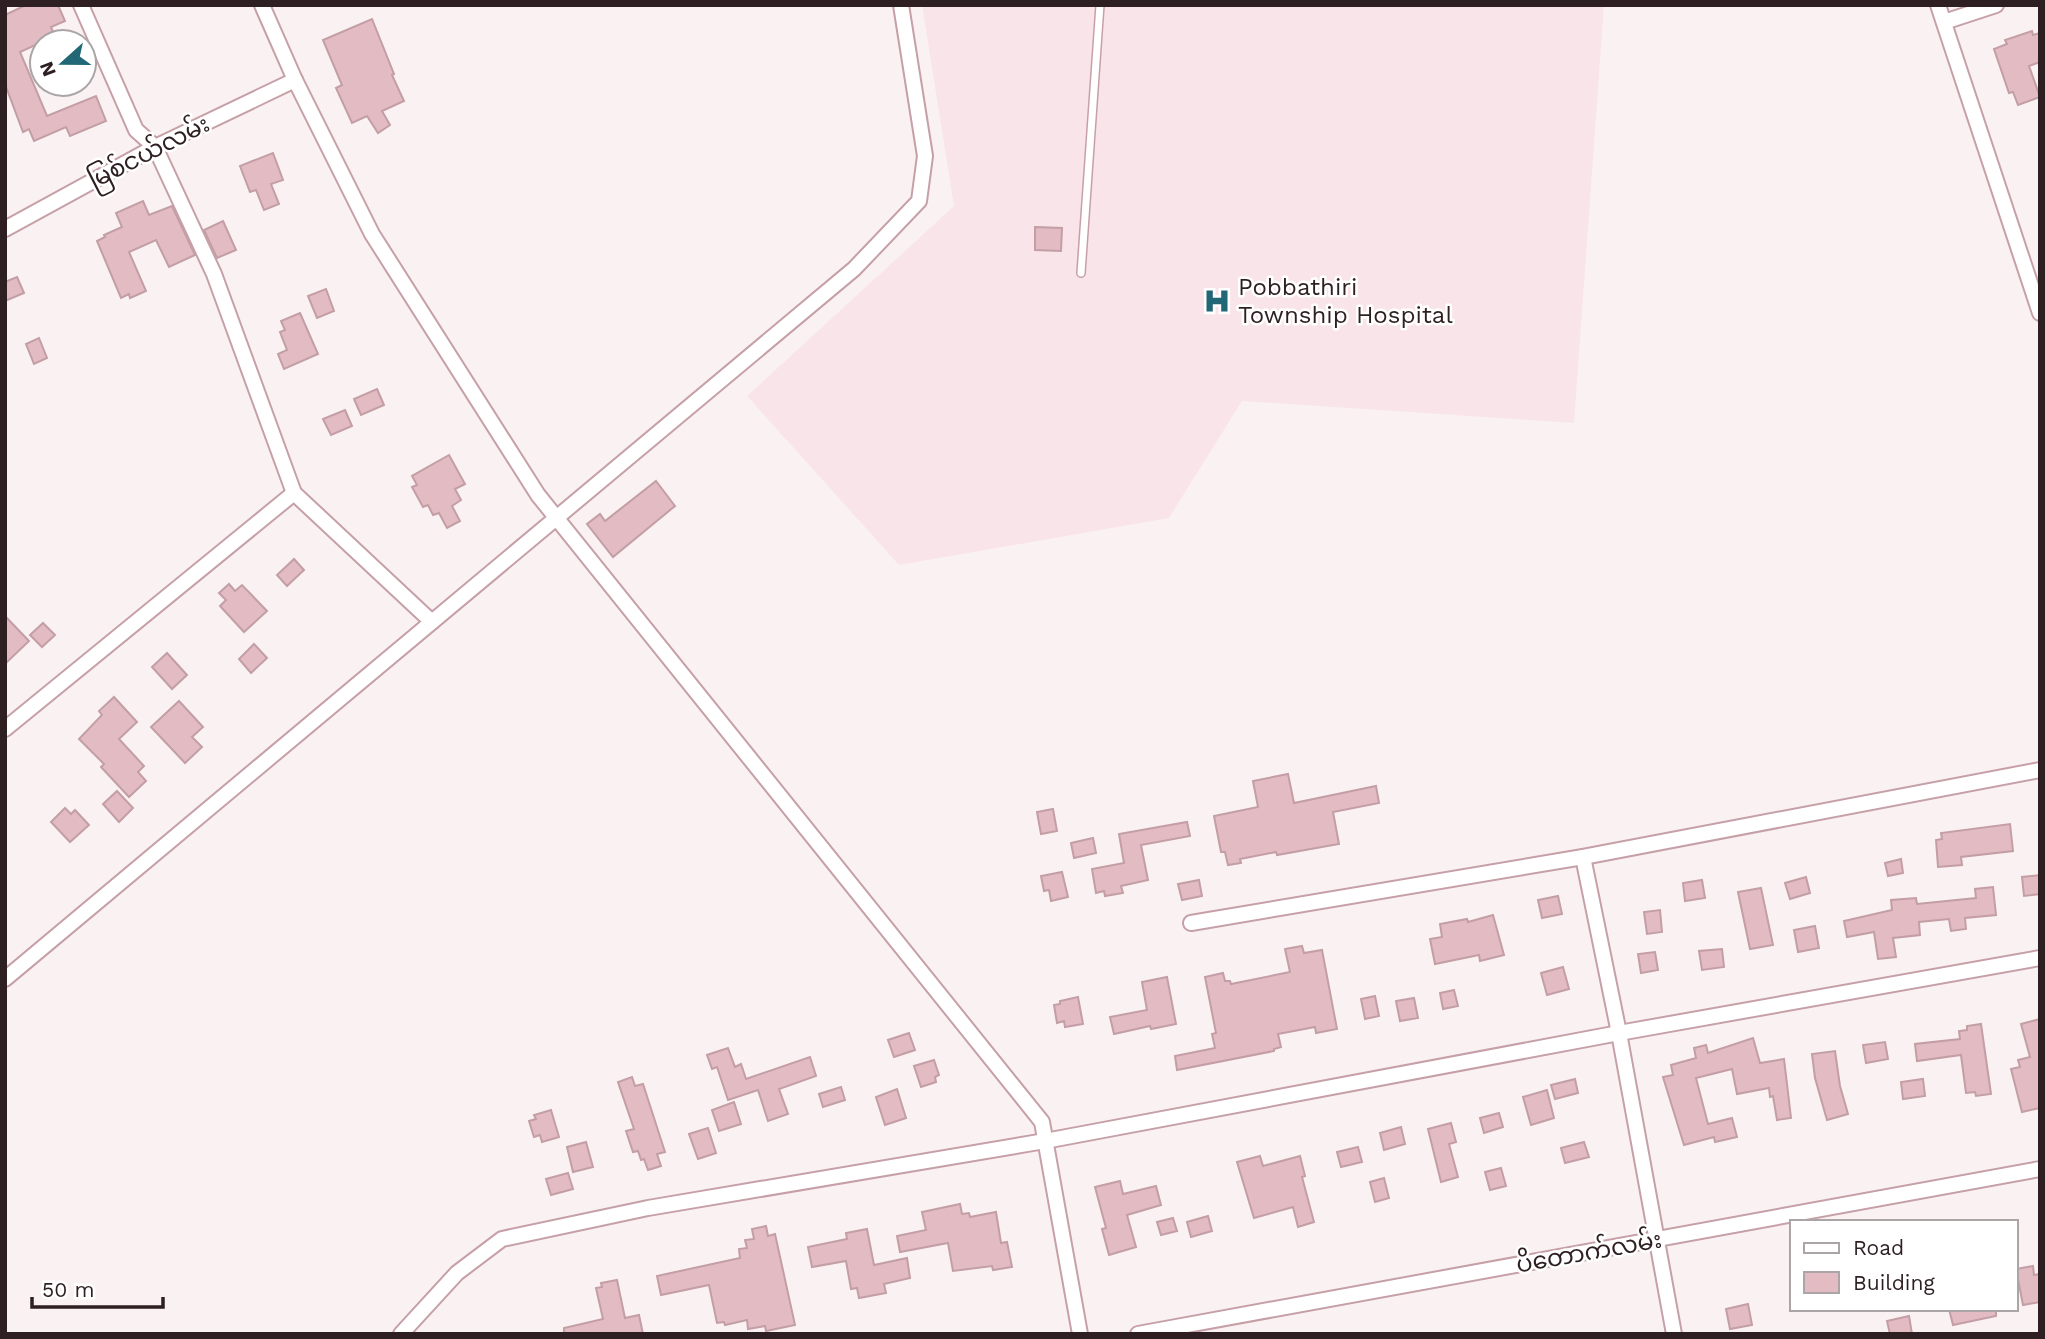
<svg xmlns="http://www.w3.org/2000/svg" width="2045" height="1339" viewBox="0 0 2045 1339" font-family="'Work Sans','Noto Sans Myanmar',sans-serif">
	<rect width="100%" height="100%" fill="#faf1f3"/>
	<polygon fill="#f9e5e9" points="922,5 1604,5 1574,423 1242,401 1169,518 899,565 747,396 954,206"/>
	<g fill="#e3bcc3" stroke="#c39ea5" stroke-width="2">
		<polygon points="26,5 58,5 65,21 51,27 55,36 20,52 47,116 96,96 106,121 70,136 66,127 34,141 29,129 23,132 5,84 5,15"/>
		<polygon points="372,19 394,74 392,75 404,101 382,111 390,125 378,133 367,116 352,123 336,88 342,85 323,40"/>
		<polygon points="2032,31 2033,35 2040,33 2040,62 2029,66 2040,97 2018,105 2013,92 2009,93 1994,49 2007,44 2005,40"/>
		<polygon points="273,153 283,180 271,184 279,204 264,210 256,190 250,192 240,166"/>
		<polygon points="143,201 149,215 172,206 195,255 169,267 156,240 129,252 146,291 130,298 129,294 121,298 97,241 105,237 104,235 122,227 116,213"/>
		<polygon points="223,221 236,250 217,258 204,230"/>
		<polygon points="1035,227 1062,228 1061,251 1035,250"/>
		<polygon points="17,277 24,293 5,301 5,282"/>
		<polygon points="326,289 334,311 317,318 308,296"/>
		<polygon points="300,313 318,354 284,369 278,354 287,350 280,332 285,330 281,321"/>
		<polygon points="39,338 47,358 34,364 26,344"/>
		<polygon points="377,389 384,405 361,415 354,399"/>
		<polygon points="345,410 352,426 331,435 323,419"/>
		<polygon points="449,455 465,484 455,489 461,500 452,506 460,521 447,528 439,513 433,515 428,505 423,507 412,487 417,485 412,476"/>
		<polygon points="656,481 675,506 613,557 587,524 600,514 605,521"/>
		<polygon points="294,559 304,570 287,586 277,575"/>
		<polygon points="229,584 235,591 242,585 267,611 244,632 220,606 226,600 219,593"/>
		<polygon points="5,616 29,641 5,664"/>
		<polygon points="43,623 55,635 42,647 30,635"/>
		<polygon points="254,644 267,658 251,673 239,659"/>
		<polygon points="167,653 187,675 172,689 152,667"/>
		<polygon points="114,697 137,722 119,739 144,766 138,772 146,781 129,797 101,767 104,764 79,739 102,715 99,711"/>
		<polygon points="179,701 203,727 192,737 202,747 185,763 151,727"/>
		<polygon points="1288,774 1294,803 1376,786 1379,803 1333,812 1339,844 1277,855 1276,852 1240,859 1241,863 1228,865 1225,852 1221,852 1214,816 1258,807 1253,781"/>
		<polygon points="117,791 133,808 119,822 103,804"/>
		<polygon points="65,808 71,814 75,810 89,825 70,842 51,822"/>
		<polygon points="1053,809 1057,831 1041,834 1037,812"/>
		<polygon points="1187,822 1190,836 1141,845 1148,880 1121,886 1123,893 1105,896 1104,891 1096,893 1092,869 1124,863 1119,834"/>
		<polygon points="2010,824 2013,851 1961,857 1962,865 1938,867 1936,840 1942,839 1941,833"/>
		<polygon points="1093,838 1096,853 1074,858 1071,843"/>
		<polygon points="1901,859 1903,873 1888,876 1885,863"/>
		<polygon points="1062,872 1068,897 1051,901 1049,890 1044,891 1041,876"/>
		<polygon points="2040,875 2040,894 2024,896 2022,877"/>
		<polygon points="1806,877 1810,893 1790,899 1785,883"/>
		<polygon points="1199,880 1202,896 1182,900 1178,884"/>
		<polygon points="1702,880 1705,898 1685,901 1683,883"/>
		<polygon points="1993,887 1996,915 1965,918 1966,929 1951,931 1949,919 1919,922 1920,935 1893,938 1896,957 1878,959 1874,932 1847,937 1844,921 1892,910 1891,900 1916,898 1917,904 1976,898 1975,889"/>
		<polygon points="1761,888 1773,945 1750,949 1738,892"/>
		<polygon points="1558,896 1562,914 1542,918 1538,900"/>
		<polygon points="1660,910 1662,932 1647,934 1644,912"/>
		<polygon points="1493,915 1504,955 1480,961 1479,955 1435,964 1430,939 1442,937 1440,924 1467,919 1468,922"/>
		<polygon points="1815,926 1819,948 1798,952 1794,930"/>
		<polygon points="1302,946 1304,953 1322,950 1337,1029 1316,1033 1315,1027 1278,1034 1281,1047 1274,1049 1274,1051 1177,1070 1175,1056 1215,1048 1212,1034 1216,1033 1205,977 1223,973 1225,981 1230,981 1231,984 1290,972 1285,949"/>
		<polygon points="1722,949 1724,967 1702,970 1699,951"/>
		<polygon points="1655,952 1658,970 1641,973 1638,954"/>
		<polygon points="1563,967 1569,989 1547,995 1541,973"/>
		<polygon points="1167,977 1176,1024 1151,1029 1150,1026 1114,1034 1110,1017 1147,1010 1142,982"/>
		<polygon points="1454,990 1458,1006 1443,1009 1440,993"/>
		<polygon points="1375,996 1379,1016 1365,1019 1361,999"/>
		<polygon points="1078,997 1083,1024 1065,1027 1064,1021 1057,1023 1054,1005 1060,1004 1060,1001"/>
		<polygon points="1414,998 1418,1018 1400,1021 1396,1001"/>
		<polygon points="2040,1019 2040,1108 2022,1112 2011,1069 2020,1067 2018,1060 2030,1057 2021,1024"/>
		<polygon points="1981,1024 1991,1094 1976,1096 1975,1092 1966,1093 1961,1055 1917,1061 1915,1044 1960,1039 1959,1031 1967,1030 1967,1026"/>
		<polygon points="909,1033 915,1050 894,1057 888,1040"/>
		<polygon points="1753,1038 1760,1063 1784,1059 1791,1118 1777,1120 1773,1096 1770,1097 1769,1088 1737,1094 1732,1069 1696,1078 1708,1124 1732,1118 1737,1137 1715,1142 1714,1137 1684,1145 1663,1077 1673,1075 1671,1065 1696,1058 1694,1048 1706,1045 1708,1053"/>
		<polygon points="1885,1042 1888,1059 1866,1063 1863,1045"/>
		<polygon points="728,1048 735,1067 741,1064 746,1079 810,1057 816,1076 779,1089 788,1114 768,1121 758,1090 728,1100 717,1067 712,1069 707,1055"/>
		<polygon points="1835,1051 1840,1086 1848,1114 1827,1120 1815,1078 1812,1054"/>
		<polygon points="934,1060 939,1075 935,1077 936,1082 921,1087 914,1066"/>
		<polygon points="632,1077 635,1086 643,1084 665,1152 657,1154 661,1166 648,1170 644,1159 641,1160 638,1151 633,1152 626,1131 634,1129 618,1082"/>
		<polygon points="1575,1079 1578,1093 1555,1099 1551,1085"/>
		<polygon points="1923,1079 1925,1096 1903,1099 1901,1082"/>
		<polygon points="841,1087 845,1100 823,1107 819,1094"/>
		<polygon points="897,1089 906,1118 885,1125 876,1097"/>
		<polygon points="1547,1090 1554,1118 1531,1125 1523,1097"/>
		<polygon points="734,1102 741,1124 719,1131 712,1110"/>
		<polygon points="551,1110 559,1137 542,1142 540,1135 534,1137 529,1121 536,1119 534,1115"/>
		<polygon points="1499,1113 1503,1127 1484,1133 1480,1118"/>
		<polygon points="1451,1123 1456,1142 1449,1144 1458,1177 1441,1182 1428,1129"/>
		<polygon points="1401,1127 1405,1144 1384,1150 1380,1133"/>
		<polygon points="708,1128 716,1153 698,1159 689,1134"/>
		<polygon points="586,1142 593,1167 573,1172 567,1147"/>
		<polygon points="1584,1142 1589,1157 1565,1163 1561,1148"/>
		<polygon points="1358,1147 1362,1162 1341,1167 1337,1152"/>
		<polygon points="1260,1156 1263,1166 1300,1156 1305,1176 1302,1177 1314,1222 1298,1227 1293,1207 1254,1218 1237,1162"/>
		<polygon points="1501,1168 1506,1186 1490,1190 1485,1172"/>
		<polygon points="568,1173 573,1189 551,1195 546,1179"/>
		<polygon points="1384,1178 1389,1198 1375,1202 1370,1182"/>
		<polygon points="1120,1181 1123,1194 1156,1186 1161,1205 1127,1215 1136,1247 1109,1255 1102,1229 1106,1228 1095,1187"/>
		<polygon points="960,1204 962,1214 969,1213 970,1217 996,1212 1001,1243 1007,1242 1012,1267 993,1270 992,1266 953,1271 948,1243 900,1252 897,1236 926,1230 922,1212"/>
		<polygon points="1208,1216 1212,1231 1191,1237 1187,1222"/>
		<polygon points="1173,1218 1177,1231 1161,1235 1157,1222"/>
		<polygon points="766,1226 768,1236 775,1234 795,1325 766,1331 765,1326 748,1329 747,1320 725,1325 724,1322 717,1323 709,1285 661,1295 657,1276 740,1258 739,1249 747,1248 745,1240 754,1239 752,1229"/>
		<polygon points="867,1229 874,1265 907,1258 910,1278 884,1284 886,1293 859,1298 857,1288 851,1289 846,1261 812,1267 808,1247 847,1239 846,1233"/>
		<polygon points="2033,1266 2034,1275 2040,1274 2040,1302 2023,1305 2016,1269"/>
		<polygon points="617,1280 625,1318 639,1315 643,1334 564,1334 564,1328 603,1319 596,1288 602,1287 601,1283"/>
		<polygon points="1748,1304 1752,1325 1730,1329 1726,1309"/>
		<polygon points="1949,1309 1996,1309 1996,1316 1953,1325"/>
		<polygon points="1909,1316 1912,1334 1890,1334 1887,1321"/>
	</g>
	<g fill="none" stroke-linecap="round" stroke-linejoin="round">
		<g stroke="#c6a0a7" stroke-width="10">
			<polyline id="service" points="1081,273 1100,5"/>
		</g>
		<g stroke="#c6a0a7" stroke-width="18">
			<g id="minor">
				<polyline points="81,5 136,130 155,147 214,274 294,493 432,622"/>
				<polyline points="262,5 295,80 372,234 538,495 1042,1122 1080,1334"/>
				<polyline points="1938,5 2040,313"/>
				<polyline points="1944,22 1996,5"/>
				<polyline points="5,229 155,147 295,80"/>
				<polyline points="5,729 294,493"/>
				<polyline points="1583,857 1619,1033 1674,1334"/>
				<polyline points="1191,923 1583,857 2040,770"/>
				<polyline points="5,979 854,269 919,201 925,156 901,5"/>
				<polyline points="401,1334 457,1273 502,1239 648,1208 1045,1141 1619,1033 2040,958"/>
				<polyline points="1138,1334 2040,1169"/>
			</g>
		</g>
		<use href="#service" stroke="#fff" stroke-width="7"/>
		<use href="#minor" stroke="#fff" stroke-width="14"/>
	</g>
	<defs>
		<g id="hospital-bare" transform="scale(2.1)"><path d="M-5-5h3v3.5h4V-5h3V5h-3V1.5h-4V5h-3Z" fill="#216776" stroke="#fff" stroke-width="2.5" paint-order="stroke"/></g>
	</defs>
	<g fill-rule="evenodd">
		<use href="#hospital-bare" x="1217" y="301"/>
	</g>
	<g text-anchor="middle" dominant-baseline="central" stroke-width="5" stroke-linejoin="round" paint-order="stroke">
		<g font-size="24" fill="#2d1f22" stroke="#fff">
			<text transform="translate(149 152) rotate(-27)">မြစ်ငယ်လမ်း</text>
			<text transform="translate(1589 1252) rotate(-10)">ပိတောက်လမ်း</text>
		</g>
		<g font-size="24" fill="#2d1f22" stroke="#fff" text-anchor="start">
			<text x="1238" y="287">Pobbathiri<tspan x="1238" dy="28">Township Hospital</tspan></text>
		</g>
	</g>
	<rect width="2045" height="1339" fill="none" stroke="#2d1f22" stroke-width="14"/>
	<rect x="1790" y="1220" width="228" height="91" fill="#ffffff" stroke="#aba5a7" stroke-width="2"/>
	<rect x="1804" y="1243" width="35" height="10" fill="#ffffff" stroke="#aba5a7" stroke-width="2"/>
	<text x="1853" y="1255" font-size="21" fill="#2d1f22">Road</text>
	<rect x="1804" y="1272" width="35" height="21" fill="#e3bcc3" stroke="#aba5a7" stroke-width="2"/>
	<text x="1853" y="1290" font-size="21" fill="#2d1f22">Building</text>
	<g transform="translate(63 63) rotate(249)"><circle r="33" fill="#ffffff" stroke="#aba5a7" stroke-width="2"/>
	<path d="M0-5L12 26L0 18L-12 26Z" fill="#216776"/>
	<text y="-10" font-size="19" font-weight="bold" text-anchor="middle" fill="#2d1f22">N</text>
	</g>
	<path d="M32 1297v10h131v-10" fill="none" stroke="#2d1f22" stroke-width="3.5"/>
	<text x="42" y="1297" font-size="21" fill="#2d1f22" stroke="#ffffff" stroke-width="5" paint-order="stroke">50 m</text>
</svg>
